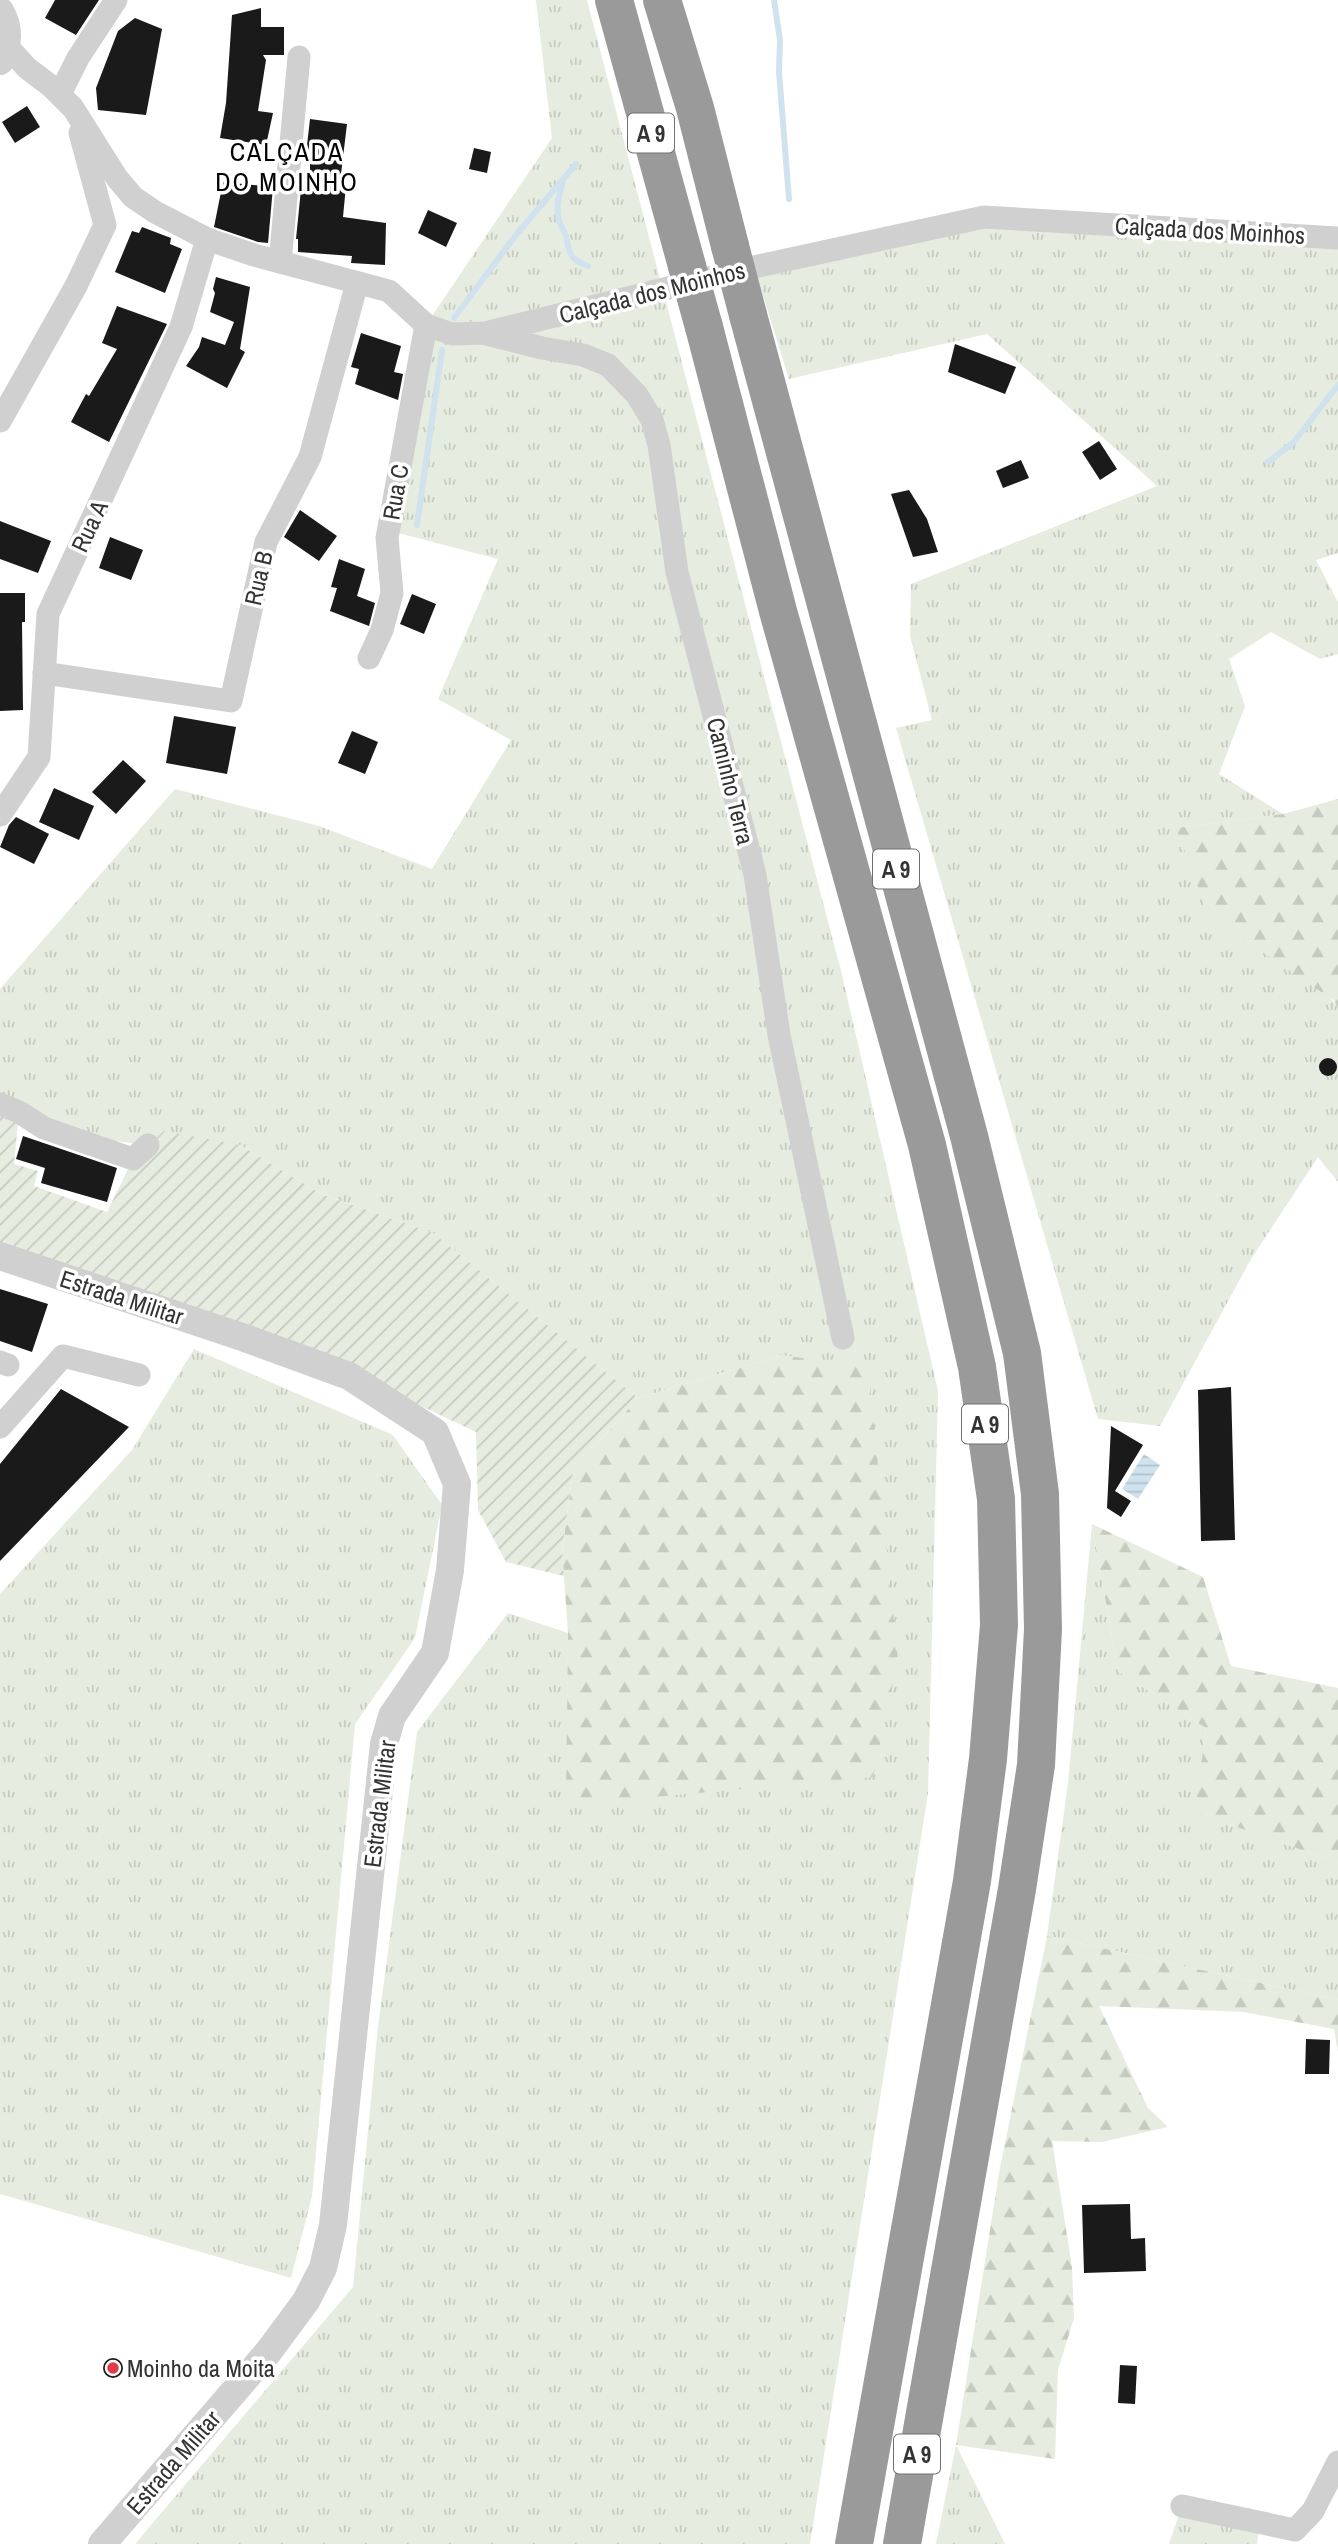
<svg xmlns="http://www.w3.org/2000/svg" width="1338" height="2544" viewBox="0 0 1338 2544" font-family="'Archivo Narrow',sans-serif">
	<defs>
		<pattern id="grass-tufts" width="24" height="20" patternUnits="userSpaceOnUse" patternTransform="scale(1.75)"><rect width="24" height="20" fill="#e6ecdf"/><path d="M3 7l-1-3M5 7V3M7 7l1-3M15 17l-1-3M17 17v-4M19 17l1-3" fill="none" stroke="#c6cbc0"/></pattern>
		<pattern id="forest-firs" width="22" height="20" patternUnits="userSpaceOnUse" patternTransform="scale(1.75)"><rect width="22" height="20" fill="#e6ecdf"/><path d="M5 1l3.5 6h-7zM16 11l3.5 6h-7z" fill="#c6cbc0"/></pattern>
		<pattern id="garden-furrows" width="10" height="10" patternUnits="userSpaceOnUse" patternTransform="scale(1.75)"><rect width="10" height="10" fill="#e6ecdf"/><path d="M-1 1l2-2M0 10L10 0M9 11l2-2" fill="none" stroke="#c6cbc0"/></pattern>
		<pattern id="water-rules" width="6" height="5" patternUnits="userSpaceOnUse" patternTransform="scale(1.75)"><rect width="6" height="5" fill="#cfe2ee"/><path d="M0 2.5h6" fill="none" stroke="#b2c2cd"/></pattern>
	</defs>
	<rect width="100%" height="100%" fill="#fff"/>
	<g fill="url(#grass-tufts)">
		<polygon points="536,0 587,0 842,975 938,1391 928,1793 810,2544 135,2544 353,2287 378,2027 417,1732 508,1613 568,1633 567,1804 782,1355 638,1398 433,1233 321,1194 240,1145 148,1145 64,1135 0,1104 0,989 175,789 319,826 432,869 511,740 438,699 498,559 379,528 426,325 552,138"/>
		<polygon points="984,217 1338,233 1338,553 1316,560 1338,602 1338,654 1320,659 1271,632 1229,659 1245,706 1219,774 1283,814 1177,828 1338,1007 1338,1182 1318,1157 1251,1259 1160,1426 1098,1419 896,728 932,720 910,636 911,584 1157,486 987,334 789,379 754,267"/>
		<polygon points="194,1349 393,1435 442,1505 415,1638 355,1724 312,2196 291,2278 0,2194 0,1594 132,1450"/>
		<polygon points="1092,1524 1118,1671 1206,1728 1196,1812 1338,1863 1338,2000 1047,1936 1068,1783"/>
		<polygon points="956,2445 1005,2544 936,2544"/>
		<polygon points="1182,2506 1260,2522 1257,2544 1169,2544"/>
	</g>
	<g fill="url(#forest-firs)">
		<polygon points="1338,799 1338,1007 1333,1000 1209,916 1176,828 1283,814"/>
		<polygon points="782,1355 868,1368 898,1660 873,1777 566,1805 568,1633 562,1551 573,1471 638,1398"/>
		<polygon points="1092,1524 1203,1577 1231,1666 1338,1688 1338,1863 1195,1812 1206,1728 1118,1671"/>
		<polygon points="1047,1936 1338,2000 1338,2052 1334,2029 1244,2012 1099,2006 1148,2108 1168,2127 1102,2142 1052,2141 1072,2267 1074,2318 1058,2370 1055,2459 956,2445 999,2173"/>
	</g>
	<polygon fill="url(#garden-furrows)" points="0,1104 19,1112 14,1164 38,1171 34,1186 107,1212 133,1159 164,1131 240,1145 321,1194 433,1233 638,1398 573,1471 562,1550 564,1576 506,1562 478,1510 476,1432 271,1335 0,1242"/>
	<polygon fill="url(#water-rules)" points="1144,1454 1160,1465 1138,1499 1122,1489"/>
	<g fill="none" stroke-linecap="round" stroke-linejoin="round">
		<g stroke="#cfe2ee" stroke-width="6">
			<polyline points="774,0 780,40 779,72 789,199"/>
			<path d="M563,180C560,193 555,207 559,220C560,226 565,231 566,236C570,254 568,258 588,266"/>
			<polyline points="454,318 516,235 576,164"/>
			<polyline points="1268,462 1293,443 1338,385"/>
			<polyline points="417,525 442,350"/>
		</g>
	</g>
	<g fill="#1a1a1a">
		<polygon points="55,0 99,0 76,35 45,18"/>
		<polygon points="261,8 261,27 284,27 284,55 263,55 266,60 258,111 273,113 266,145 220,138 226,103 232,15"/>
		<polygon points="135,18 162,29 146,115 98,110 96,88 118,31"/>
		<polygon points="27,106 40,127 15,143 2,122"/>
		<polygon points="310,119 347,124 341,174 347,175 343,217 386,223 385,265 351,263 352,256 298,252 298,239 296,239 301,189 310,190 310,155 306,154"/>
		<polygon points="474,148 491,152 487,173 469,169"/>
		<polygon points="223,182 273,187 268,243 258,242 214,227"/>
		<polygon points="428,210 457,223 446,247 418,233"/>
		<polygon points="142,227 171,238 170,244 182,249 165,293 115,272 132,231 139,233"/>
		<polygon points="216,277 250,287 240,349 245,352 227,388 186,366 199,347 202,337 225,345 234,322 210,312 215,293 213,289"/>
		<polygon points="117,306 167,324 109,442 71,422 86,394 89,396 117,349 102,343"/>
		<polygon points="361,333 401,346 394,372 403,374 398,400 355,384 359,369 351,367"/>
		<polygon points="955,344 1016,367 1005,394 948,372"/>
		<polygon points="1099,441 1117,469 1100,480 1082,452"/>
		<polygon points="1021,460 1029,478 1003,488 996,471"/>
		<polygon points="909,490 927,519 938,552 913,557 891,494"/>
		<polygon points="300,510 337,536 319,561 284,537"/>
		<polygon points="0,521 51,541 38,573 0,559"/>
		<polygon points="110,537 143,550 131,580 99,568"/>
		<polygon points="339,559 365,569 357,596 375,603 369,626 330,611 337,588 331,587"/>
		<polygon points="0,593 25,593 25,622 22,622 23,710 0,711"/>
		<polygon points="412,594 436,604 424,634 400,624"/>
		<polygon points="174,716 236,727 227,774 166,763"/>
		<polygon points="352,731 378,742 365,774 338,763"/>
		<polygon points="123,760 146,781 116,814 92,792"/>
		<polygon points="54,788 94,806 79,840 39,822"/>
		<polygon points="16,817 49,834 34,864 0,847 9,825"/>
		<circle cx="1328" cy="1067" r="9"/>
		<polygon points="23,1136 117,1168 107,1202 41,1183 45,1168 16,1159"/>
		<polygon points="0,1289 48,1304 32,1352 0,1341"/>
		<polygon points="1231,1387 1235,1540 1201,1541 1198,1390"/>
		<polygon points="61,1389 129,1427 0,1561 0,1464"/>
		<polygon points="1111,1426 1143,1445 1115,1491 1131,1501 1121,1517 1107,1508"/>
		<polygon points="1306,2039 1330,2040 1329,2074 1305,2074"/>
		<polygon points="1130,2204 1131,2239 1145,2238 1146,2271 1084,2273 1082,2205"/>
		<circle cx="113" cy="2368" r="10"/>
		<polygon points="1120,2365 1137,2366 1135,2404 1118,2403"/>
	</g>
	<g fill="none" stroke-linecap="round" stroke-linejoin="round">
		<g stroke="#d0d0d0" stroke-width="23">
			<polyline points="6,45 27,68 52,87 73,108 117,178 133,197 155,212 207,239 254,255 389,291 426,325 452,334 485,333 754,267 984,217 1338,238"/>
			<polyline points="60,94 78,58 116,0"/>
			<polyline points="280,262 299,57"/>
			<polyline points="487,334 542,348 583,355 608,365 637,395 652,420 659,445 677,572 755,875 779,1035 843,1338"/>
			<polyline points="0,421 76,286 105,225 80,133"/>
			<polyline points="369,658 382,630 392,593 387,538 426,325"/>
			<polyline points="44,673 231,701 266,542 310,457 357,283"/>
			<polyline points="0,815 39,757 48,614 181,327 207,239"/>
			<polyline points="0,1104 19,1112 44,1128 133,1159 148,1145"/>
			<polyline points="0,1362 8,1365"/>
			<polyline points="0,1427 63,1356 139,1375"/>
			<polyline points="1182,2506 1295,2530 1313,2511 1338,2462"/>
		</g>
		<g stroke="#d0d0d0" stroke-width="28">
			<path d="M0,11C10,28 9,44 0,61"/>
			<polyline points="0,1256 245,1338 349,1376 435,1432 457,1484 450,1570 435,1653 392,1716 384,1744 333,2225 323,2268 306,2301 269,2351 102,2544"/>
		</g>
		<g stroke="#9a9a9a" stroke-width="38">
			<polyline points="614,0 687,266"/>
			<polyline points="662,0 695,108 730,246"/>
			<polyline points="748,315 969,1136 1022,1353 1040,1494 1043,1629 1036,1765 1017,1889 902,2544"/>
			<polyline points="704,327 778,611 927,1145 977,1367 996,1499 999,1625 988,1759 972,1881 854,2544"/>
		</g>
		<g stroke="#9a9a9a" stroke-width="38">
			<polyline points="730,246 748,315"/>
			<polyline points="687,266 704,327"/>
		</g>
	</g>
	<circle fill="#e63946" stroke="#fff" stroke-width="2.5" cx="113" cy="2368" r="7"/>
	<g text-anchor="middle" dominant-baseline="central" stroke-width="7" stroke-linejoin="round" paint-order="stroke">
		<g fill="#fff" stroke="#707070" stroke-width="2">
			<rect x="628" y="113.5" width="46" height="39" rx="5"/>
			<rect x="873" y="849.5" width="46" height="39" rx="5"/>
			<rect x="962" y="1404.5" width="46" height="39" rx="5"/>
			<rect x="894" y="2434.5" width="46" height="39" rx="5"/>
		</g>
		<g font-size="23" font-weight="bold" fill="#333">
			<text x="651" y="133">A 9</text>
			<text x="896" y="869">A 9</text>
			<text x="985" y="1424">A 9</text>
			<text x="917" y="2454">A 9</text>
		</g>
		<g font-size="24" fill="#333" stroke="#fff">
			<text transform="translate(1210 230) rotate(3)">Calçada dos Moinhos</text>
			<text transform="translate(652 292) rotate(-14)">Calçada dos Moinhos</text>
			<text transform="translate(395 492) rotate(-80)">Rua C</text>
			<text transform="translate(89 526) rotate(-65)">Rua A</text>
			<text transform="translate(258 578) rotate(-77)">Rua B</text>
			<text transform="translate(731 781) rotate(76)">Caminho Terra</text>
			<text transform="translate(122 1297) rotate(18)">Estrada Militar</text>
			<text transform="translate(379 1804) rotate(-83)">Estrada Militar</text>
			<text transform="translate(173 2462) rotate(-49)">Estrada Militar</text>
		</g>
		<g font-size="24" fill="#333" stroke="#fff" text-anchor="start">
			<text x="127" y="2368">Moinho da Moita</text>
		</g>
		<g font-size="26" letter-spacing="2" fill="#000" stroke="#fff">
			<text x="287" y="151">CALÇADA<tspan x="287" dy="30">DO MOINHO</tspan></text>
		</g>
	</g>
</svg>
